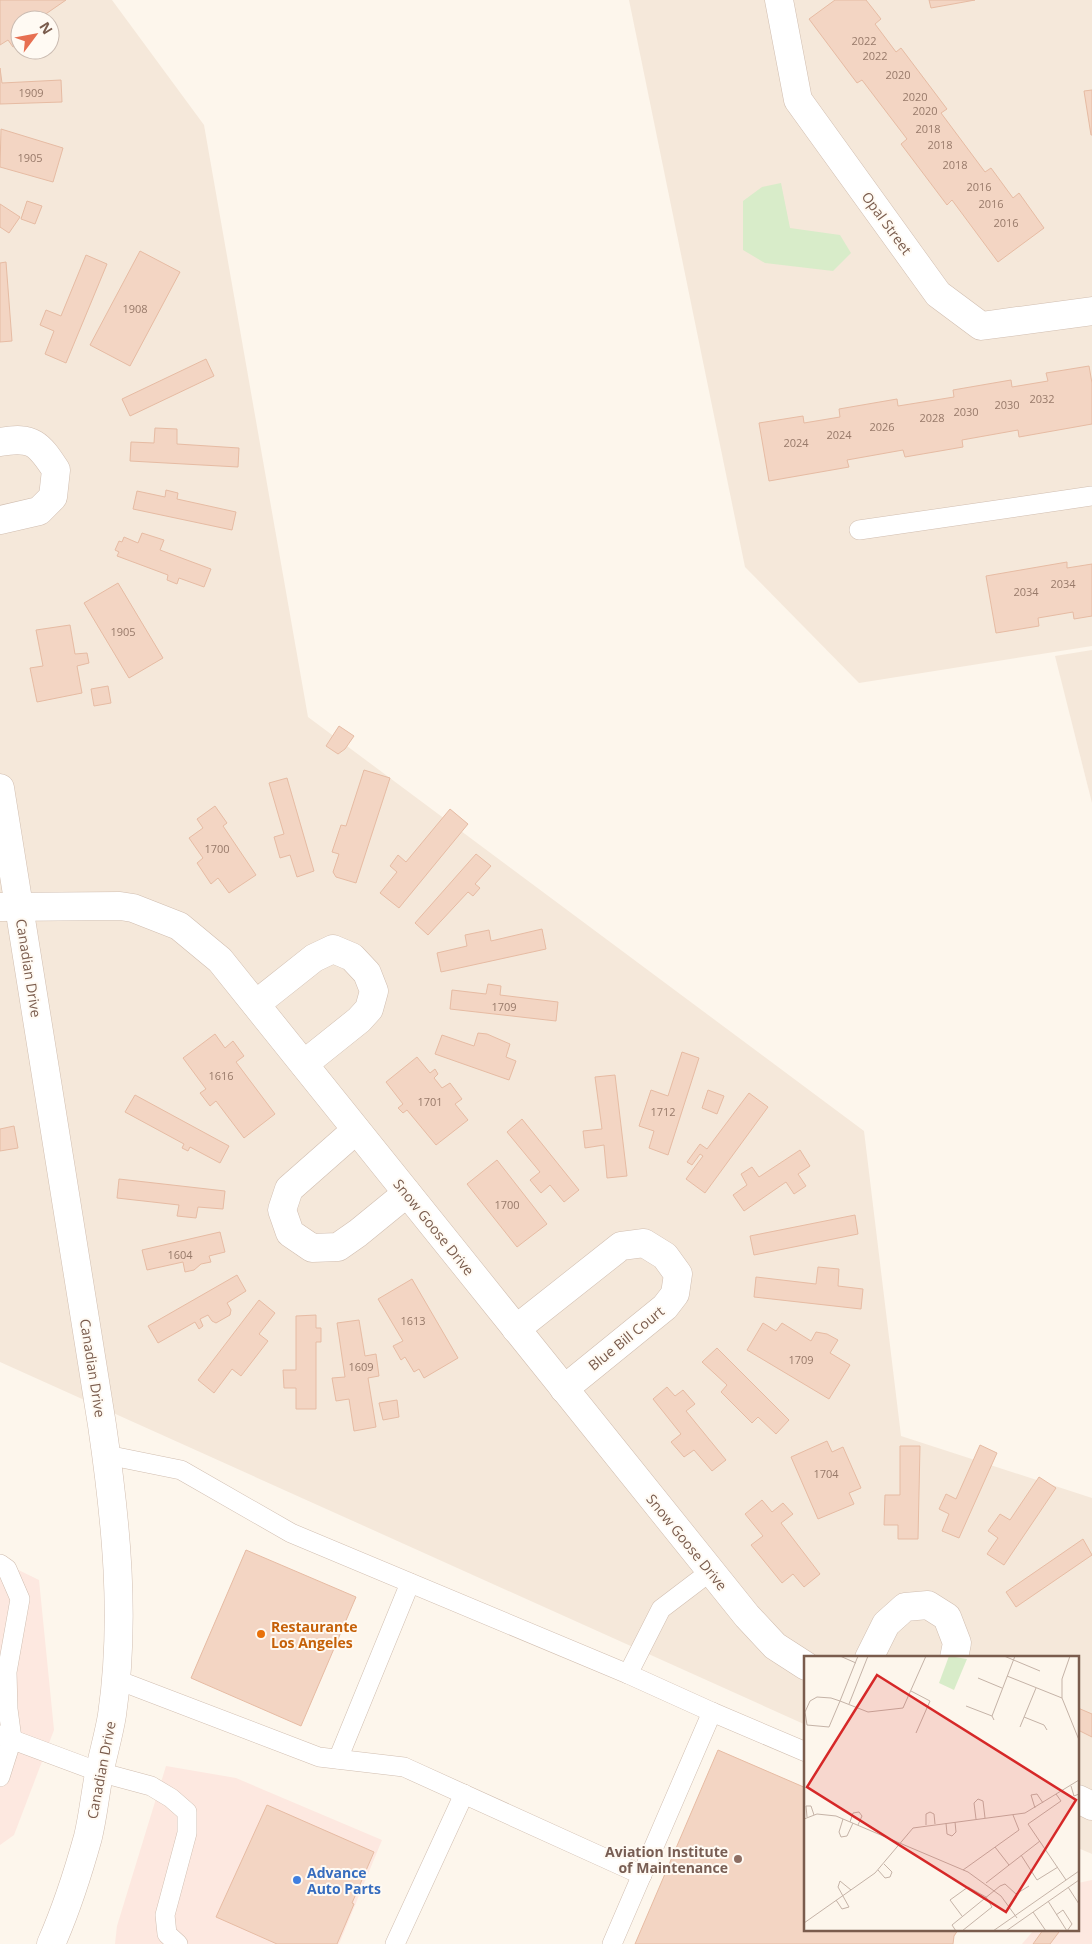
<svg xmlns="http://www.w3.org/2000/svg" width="1092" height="1944" viewBox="0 0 1092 1944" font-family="'Open Sans',sans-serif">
	<rect width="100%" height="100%" fill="#fdf6ec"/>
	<g fill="#f5e8da" fill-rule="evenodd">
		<path d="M0,0H112L204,125L308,717L864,1131L901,1436L1092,1498V1854L1078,1848V1658H806V1725L0,1362ZM20,20H50V50H20Z"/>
		<polygon points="629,0 1092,0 1092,646 859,683 745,567"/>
		<polygon points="1092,650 1092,803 1055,656"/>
	</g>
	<g fill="#fde8e0">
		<polygon points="0,1561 39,1580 54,1730 14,1835 0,1845"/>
		<polygon points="166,1766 236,1778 382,1840 339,1944 115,1944 117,1926"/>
		<polygon points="1092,1880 1092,1944 1022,1944 1034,1930 1078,1930 1078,1883"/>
	</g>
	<polygon fill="#d8ecc9" points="781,183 790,228 840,235 851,253 833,271 765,263 743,250 743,201 762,187"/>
	<g fill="#f3d5c3" stroke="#e6bba3">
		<polygon points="0,0 66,0 37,20 20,20 20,43 13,47 8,40 0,45"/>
		<polygon points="835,0 866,0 881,19 875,24 896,52 901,48 947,109 941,113 985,172 991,168 1013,198 1019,193 1044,228 998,262 952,200 947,205 901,144 907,139 862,80 857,83 809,19"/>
		<polygon points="929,0 975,0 931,8"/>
		<polygon points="0,68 2,83 61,80 62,102 0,104"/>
		<polygon points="1092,90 1092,135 1091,135 1084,91"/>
		<polygon points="1,129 63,148 53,182 0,167"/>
		<polygon points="27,201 42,206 35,224 21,219"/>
		<polygon points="0,204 20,217 9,233 0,227"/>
		<polygon points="140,251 180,272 130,366 90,345"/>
		<polygon points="86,255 107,264 66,363 45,354 54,331 40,325 46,310 61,316"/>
		<polygon points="6,262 12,341 0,342 0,263"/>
		<polygon points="206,359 214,376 130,416 122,399"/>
		<polygon points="1089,366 1092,383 1092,424 1019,437 1018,430 962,440 963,447 905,457 903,450 847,460 849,467 769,481 759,423 803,416 804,423 840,417 839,409 897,399 898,406 954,397 953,390 1011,380 1012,387 1048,381 1046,373"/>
		<polygon points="155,428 177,429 177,444 239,448 238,467 130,461 131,442 154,443"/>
		<polygon points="166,490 178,493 177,499 236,512 232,530 133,509 137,491 165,497"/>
		<polygon points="142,533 164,540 160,550 211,569 204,587 179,578 177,584 167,580 168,575 117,556 119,552 115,550 119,541 122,542 124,537 138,543"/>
		<polygon points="1067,562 1067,568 1092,564 1092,616 1074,619 1073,612 1038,618 1039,626 996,633 986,576"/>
		<polygon points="118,583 163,658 129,678 84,603"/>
		<polygon points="70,625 75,654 87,653 89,663 77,666 82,693 37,702 30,668 43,666 36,630"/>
		<polygon points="108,686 111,703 94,706 91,689"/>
		<polygon points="339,726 354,736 345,749 338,754 326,746"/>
		<polygon points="364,770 390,778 356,883 336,877 333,872 339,854 332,852 341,825 346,826"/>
		<polygon points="287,778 314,871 297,877 290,855 280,858 274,837 284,834 269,783"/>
		<polygon points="215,806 227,823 223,826 256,875 229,893 218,878 211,884 197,863 203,858 189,838 203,828 197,819"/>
		<polygon points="450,809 468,824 399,908 380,893 397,872 390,866 398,855 406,862"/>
		<polygon points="476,854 491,866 475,884 480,888 473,896 468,892 428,935 415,923"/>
		<polygon points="542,929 546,949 441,972 437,953 467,946 465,935 489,930 491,941"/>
		<polygon points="488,984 501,986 500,995 558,1002 556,1021 450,1009 452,990 486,994"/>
		<polygon points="478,1033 487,1034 510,1044 506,1057 516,1061 509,1080 435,1054 442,1035 474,1046"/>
		<polygon points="215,1034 225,1048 233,1041 244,1056 236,1062 275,1114 244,1138 216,1101 210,1106 200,1093 206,1089 183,1058"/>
		<polygon points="682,1052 699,1058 668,1155 649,1148 654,1131 639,1126 651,1090 668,1096"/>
		<polygon points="417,1057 430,1073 435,1069 438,1074 434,1078 442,1088 450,1083 462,1099 455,1104 468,1120 436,1145 407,1110 403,1113 398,1108 403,1104 386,1082"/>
		<polygon points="615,1075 627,1176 607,1178 604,1145 585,1148 583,1131 602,1129 595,1077"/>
		<polygon points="708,1090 724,1096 717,1114 702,1108"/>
		<polygon points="749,1093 768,1107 705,1193 686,1179 703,1156 700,1154 692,1165 687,1162 700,1144 707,1149"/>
		<polygon points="135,1095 229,1146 220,1163 190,1147 188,1151 182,1148 184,1144 125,1112"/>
		<polygon points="522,1119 579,1190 564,1202 550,1185 541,1193 530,1180 540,1172 507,1132"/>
		<polygon points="14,1126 18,1148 0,1151 0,1129"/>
		<polygon points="800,1150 810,1166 798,1174 806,1186 794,1194 786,1182 744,1211 733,1195 747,1185 741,1174 752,1167 759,1177"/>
		<polygon points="497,1160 547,1224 517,1247 467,1184"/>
		<polygon points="119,1179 225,1191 223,1209 198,1207 196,1218 177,1216 179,1205 117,1198"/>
		<polygon points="855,1215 858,1234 754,1255 750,1236"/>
		<polygon points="220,1232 225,1252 209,1256 211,1262 201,1264 194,1270 185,1272 183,1262 147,1270 142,1250"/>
		<polygon points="818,1267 839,1269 838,1286 863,1289 861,1309 754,1297 756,1277 816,1284"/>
		<polygon points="237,1275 246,1291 227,1303 231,1310 230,1315 216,1323 212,1321 208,1315 200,1319 203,1326 199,1329 195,1322 158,1343 148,1326"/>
		<polygon points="412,1279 458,1358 424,1378 419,1369 414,1372 405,1357 401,1360 393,1346 403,1341 378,1299"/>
		<polygon points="259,1300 275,1313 259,1334 268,1341 241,1376 232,1369 214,1393 198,1380"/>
		<polygon points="316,1315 316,1328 321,1328 321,1342 316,1342 316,1409 296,1409 296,1388 284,1388 283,1370 296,1370 296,1316"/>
		<polygon points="359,1320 365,1356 376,1354 379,1376 368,1378 376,1427 354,1431 349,1399 336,1401 332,1378 345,1377 337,1323"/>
		<polygon points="763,1323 776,1331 782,1323 811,1341 816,1332 827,1334 838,1340 830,1353 850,1365 829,1399 747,1350"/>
		<polygon points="717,1348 789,1420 776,1434 758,1417 752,1423 721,1392 727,1385 702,1362"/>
		<polygon points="667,1387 675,1396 683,1390 695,1404 686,1411 726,1460 712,1471 694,1450 684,1457 671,1442 681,1434 653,1399"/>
		<polygon points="397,1400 399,1417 383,1420 379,1403"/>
		<polygon points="827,1441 832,1452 843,1447 861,1488 849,1493 854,1504 818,1519 791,1457"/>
		<polygon points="980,1445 997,1453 959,1538 942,1531 949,1514 939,1509 946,1494 956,1499"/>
		<polygon points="900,1446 920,1446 918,1539 898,1539 898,1525 884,1525 885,1495 900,1495"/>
		<polygon points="1039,1477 1056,1488 1004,1565 987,1554 998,1538 988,1531 1000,1514 1010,1520"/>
		<polygon points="762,1500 772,1512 783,1503 793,1514 781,1523 820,1574 804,1587 793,1574 782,1583 751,1545 763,1536 745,1514"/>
		<polygon points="1083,1539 1092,1555 1016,1607 1006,1592"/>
		<polygon points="246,1550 356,1597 301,1726 191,1678"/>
		<polygon points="1078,1708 1092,1714 1092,1737 1078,1730"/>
		<polygon points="718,1750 806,1788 806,1930 958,1930 954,1936 953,1944 635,1944"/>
		<polygon points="267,1805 374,1852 352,1903 354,1904 337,1944 277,1944 216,1917"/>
		<polygon points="1043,1930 1056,1930 1059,1932 1050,1944 1033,1944"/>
	</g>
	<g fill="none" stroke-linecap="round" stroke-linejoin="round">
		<g stroke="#d1beb0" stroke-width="20">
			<g id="service">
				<polyline points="859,530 1092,496"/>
				<polyline points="107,1455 181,1470 291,1533 628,1674 661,1609 711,1571"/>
				<polyline points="0,1564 7,1569 20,1599 7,1672 8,1709 12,1739 0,1777"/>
				<polyline points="628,1674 712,1712"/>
				<polyline points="115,1679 319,1757 404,1767 642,1875"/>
				<polyline points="0,1735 99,1772 151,1786 171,1798 187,1812 187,1833 165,1915 167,1934 178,1944"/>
				<polyline points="338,1759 410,1583"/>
				<polyline points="395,1944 464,1794"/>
				<polyline points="612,1944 712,1712 806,1752"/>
			</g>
		</g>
		<g stroke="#d1beb0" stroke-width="29">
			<g id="minor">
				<polyline points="779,0 798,100 938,294 981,326 1092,311"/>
				<path d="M0,442C33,436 39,444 56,470L53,497L39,511L0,520"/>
				<path d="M0,788L102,1425C116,1521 126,1618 112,1715C109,1734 103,1754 99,1774C95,1795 93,1816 88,1837C78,1873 66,1910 51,1944"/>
				<polyline points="0,907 120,906 133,908 179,926 220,960 747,1616 775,1646 806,1666"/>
				<polyline points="256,1004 314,958 333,949 352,957 367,973 374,991 369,1009 359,1020 304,1064"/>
				<polyline points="356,1130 289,1189 282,1210 290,1233 312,1248 338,1247 358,1233 407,1193"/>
				<polyline points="516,1329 621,1246 644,1243 665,1256 678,1274 675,1294 665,1307 564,1389"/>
				<polyline points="869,1658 886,1624 905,1607 928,1605 947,1617 957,1643 954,1658"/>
				<polyline points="1078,1799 1092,1806"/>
			</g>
		</g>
		<use href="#service" stroke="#fff" stroke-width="19"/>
		<use href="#minor" stroke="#fff" stroke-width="28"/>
	</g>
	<circle fill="#e8710a" stroke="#fffaf3" stroke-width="2" cx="261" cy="1634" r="5"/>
	<circle fill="#8d6e63" stroke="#fffaf3" stroke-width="2" cx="738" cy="1859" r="5"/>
	<circle fill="#3f7fe0" stroke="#fffaf3" stroke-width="2" cx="297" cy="1880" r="5"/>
	<g text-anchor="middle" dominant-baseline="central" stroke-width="4" stroke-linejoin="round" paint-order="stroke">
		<g font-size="11" fill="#987a6a">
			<text x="864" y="40">2022</text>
			<text x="875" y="55">2022</text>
			<text x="898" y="74">2020</text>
			<text x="31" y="92">1909</text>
			<text x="915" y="96">2020</text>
			<text x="925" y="110">2020</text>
			<text x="928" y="128">2018</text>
			<text x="940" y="144">2018</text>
			<text x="30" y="157">1905</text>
			<text x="955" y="164">2018</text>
			<text x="979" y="186">2016</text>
			<text x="991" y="203">2016</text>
			<text x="1006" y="222">2016</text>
			<text x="135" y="308">1908</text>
			<text x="1042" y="398">2032</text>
			<text x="1007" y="404">2030</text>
			<text x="966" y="411">2030</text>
			<text x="932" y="417">2028</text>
			<text x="882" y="426">2026</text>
			<text x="839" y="434">2024</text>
			<text x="796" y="442">2024</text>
			<text x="1063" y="583">2034</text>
			<text x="1026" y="591">2034</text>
			<text x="123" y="631">1905</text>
			<text x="217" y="848">1700</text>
			<text x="504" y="1006">1709</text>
			<text x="221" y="1075">1616</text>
			<text x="430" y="1101">1701</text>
			<text x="663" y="1111">1712</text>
			<text x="507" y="1204">1700</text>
			<text x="180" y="1254">1604</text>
			<text x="413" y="1320">1613</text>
			<text x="801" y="1359">1709</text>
			<text x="361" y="1366">1609</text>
			<text x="826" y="1473">1704</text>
		</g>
		<g font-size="14" fill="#7a5c4d" stroke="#fffaf3">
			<text transform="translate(887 223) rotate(54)">Opal Street</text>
			<text transform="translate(29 968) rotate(81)">Canadian Drive</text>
			<text transform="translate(434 1227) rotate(51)">Snow Goose Drive</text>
			<text transform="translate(626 1338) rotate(-39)">Blue Bill Court</text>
			<text transform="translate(93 1368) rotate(81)">Canadian Drive</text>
			<text transform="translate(687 1542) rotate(51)">Snow Goose Drive</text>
			<text transform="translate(101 1770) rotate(-79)">Canadian Drive</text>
		</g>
		<g font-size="14" font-weight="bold" fill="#c56008" stroke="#fffaf3" text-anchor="start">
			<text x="271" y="1626">Restaurante<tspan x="271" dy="16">Los Angeles</tspan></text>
		</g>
		<g font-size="14" font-weight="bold" fill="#785e54" stroke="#fffaf3" text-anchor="end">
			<text x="728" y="1851">Aviation Institute<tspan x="728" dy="16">of Maintenance</tspan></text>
		</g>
		<g font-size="14" font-weight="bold" fill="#366cbe" stroke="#fffaf3" text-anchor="start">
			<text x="307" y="1872">Advance<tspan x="307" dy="16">Auto Parts</tspan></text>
		</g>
	</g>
	<g transform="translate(804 1656)">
		<rect width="275" height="275" fill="#fdf6ec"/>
		<path d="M145,0L163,3L150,34L135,27Z" fill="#d8ecc9"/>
		<path fill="none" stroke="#c5b3a7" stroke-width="1" d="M36,0L52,7M54,0L36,45L25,71L3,69L1,56L6,45L13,41L27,42L36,45L64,56L99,52L122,0M200,0L236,15M266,0L258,23V42L275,84M203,20L258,42M174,22L198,32M107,35L126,45L112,77M45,48L64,0M162,50L188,60M220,61L240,69L243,74M190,64L188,60L211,0M216,71L232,32M267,130L270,140L275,138M252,138L257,145L224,168L262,224M231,152L227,139L233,138L239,147M3,161L2,150H7L10,159M0,163L13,158L32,160L164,216L197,240L213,262M39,163L35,176L37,181L43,180L49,167M172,163L170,147L174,143L179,145L181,162M46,166L49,157L55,156L58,160L54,169M142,167L143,178L148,180L152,176L151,166M122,169V158L126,156L130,158L131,168M191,191L205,209M217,199L233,224L254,211M74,214L81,222L86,221L88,216L80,208M159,214L215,174L209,159M182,227L236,185M264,231L275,248M32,244L38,253L45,251L34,231L36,225L47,234M244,245L263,275M229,256L242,275M252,259L259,254L268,268L263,275M158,260L146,244L164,231L182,241L188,251L158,275M0,267L71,217L109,172L221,157L275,124M152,275L148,269L196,230L201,228L212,238L225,230M189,275L275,215M202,275L275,224"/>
		<path fill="#d62828" fill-opacity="0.15" stroke="#d62828" stroke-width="2.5" d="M73,19L272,144L202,256L3,131Z"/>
		<rect width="275" height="275" fill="none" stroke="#7a5c4d" stroke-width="2.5"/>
	</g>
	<g transform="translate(35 35) rotate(58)"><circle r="24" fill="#fffaf3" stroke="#cabbb1"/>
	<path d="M0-4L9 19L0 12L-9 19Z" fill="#e76f51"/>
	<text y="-8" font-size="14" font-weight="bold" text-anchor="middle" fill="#7a5c4d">N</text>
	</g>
</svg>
